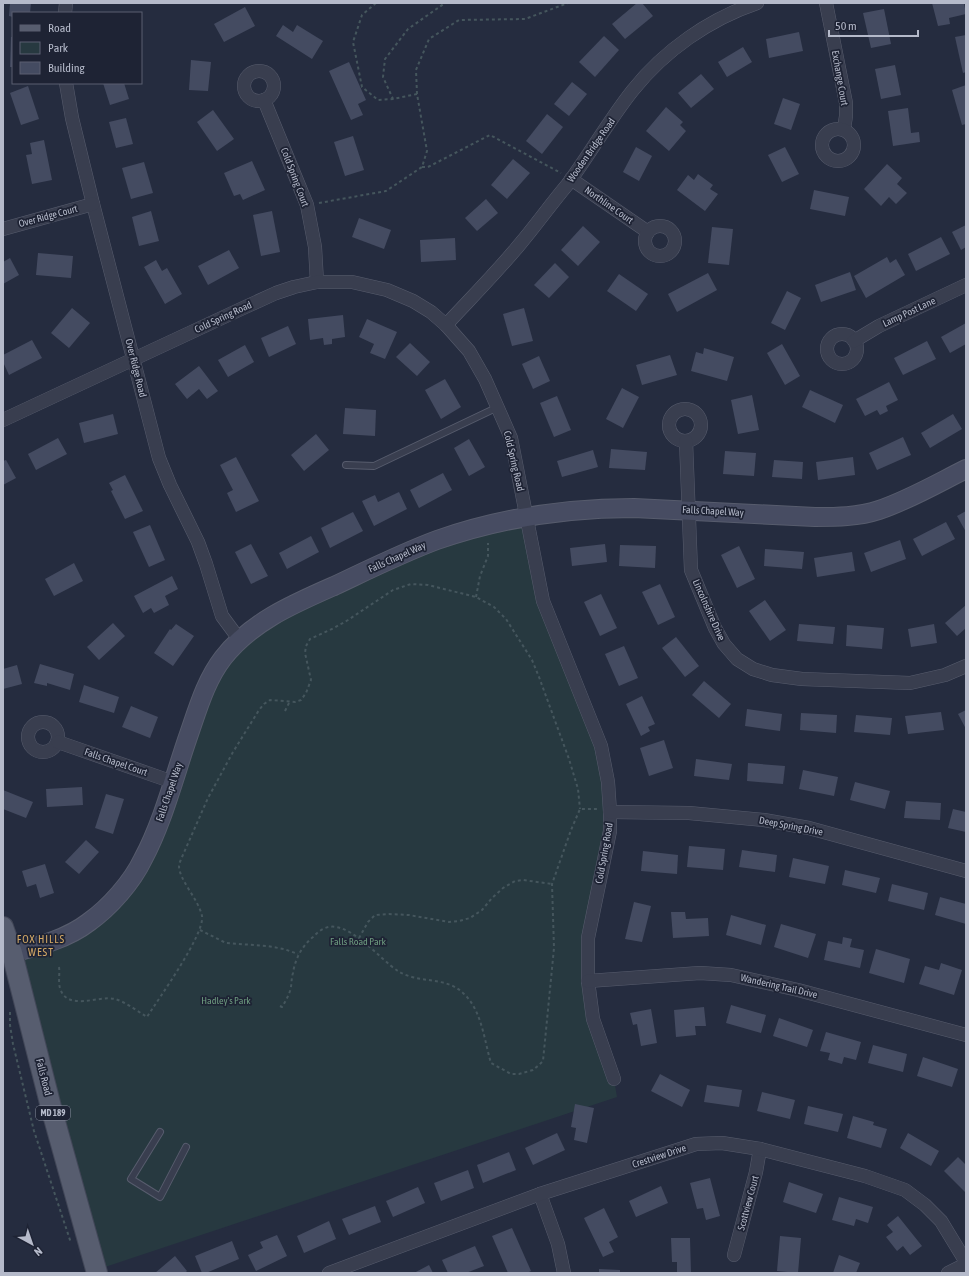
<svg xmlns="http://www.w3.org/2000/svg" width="969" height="1276" viewBox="0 0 969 1276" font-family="'Asap Condensed',sans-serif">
	<rect width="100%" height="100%" fill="#252c3f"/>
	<polygon fill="#273940" points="526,516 543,601 601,746 610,812 588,981 614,1079 617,1097 96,1270 12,953 63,937 138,869 185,745 239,639 368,570"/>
	<g fill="#444b61">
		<polygon points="10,3 31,3 30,13 13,13 13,17 9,16"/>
		<polygon points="637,3 642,3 653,16 625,39 612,24"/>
		<polygon points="932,3 964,3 966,14 949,18 950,24 938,26"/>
		<polygon points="245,7 255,26 224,42 214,24"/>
		<polygon points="884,9 891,44 871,48 863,13"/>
		<polygon points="283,25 293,32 297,25 323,41 312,59 276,36"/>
		<polygon points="799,32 803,51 769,58 766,39"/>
		<polygon points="966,35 966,72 963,73 955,37"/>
		<polygon points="604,36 619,50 595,77 579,62"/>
		<polygon points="11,37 13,37 13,67 10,67"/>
		<polygon points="743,47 752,62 727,77 718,62"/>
		<polygon points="191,60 211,62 208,91 189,90"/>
		<polygon points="349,62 366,100 358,104 363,115 351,120 329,71"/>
		<polygon points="895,65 901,95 881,99 875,69"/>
		<polygon points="701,74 714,89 691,108 678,93"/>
		<polygon points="572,82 587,94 569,116 554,104"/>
		<polygon points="103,83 124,83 129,99 110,105"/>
		<polygon points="966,85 966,124 962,125 952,90"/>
		<polygon points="28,86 39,119 21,125 10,93"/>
		<polygon points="783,98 800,104 791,130 774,124"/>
		<polygon points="666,107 683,122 680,125 686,131 669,151 646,131"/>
		<polygon points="908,108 911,133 919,132 920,142 893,146 888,111"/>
		<polygon points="213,110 234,139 217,151 197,122"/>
		<polygon points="547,114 563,127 542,154 526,141"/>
		<polygon points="126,118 133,144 116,148 109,122"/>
		<polygon points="353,136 364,170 345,176 334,142"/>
		<polygon points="44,140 52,180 32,184 26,155 32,154 30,143"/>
		<polygon points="636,147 652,156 639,181 623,172"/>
		<polygon points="785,147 799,174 782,182 768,155"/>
		<polygon points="513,159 530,173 507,199 491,185"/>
		<polygon points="252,161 265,190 243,200 240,194 234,196 224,173"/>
		<polygon points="144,162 153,193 131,199 122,168"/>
		<polygon points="887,164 902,178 897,184 907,193 896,204 889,197 881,206 864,189"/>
		<polygon points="698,174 713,185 710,189 718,194 705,211 677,190 688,175 694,180"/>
		<polygon points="814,190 849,197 845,216 810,209"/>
		<polygon points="486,199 498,213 477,231 465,218"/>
		<polygon points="151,211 159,241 139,246 132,217"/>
		<polygon points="272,211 280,252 261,256 253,215"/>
		<polygon points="359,218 391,230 384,249 352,237"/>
		<polygon points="966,225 966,247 961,250 952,232"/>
		<polygon points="583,226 600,242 578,266 561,250"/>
		<polygon points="712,227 733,229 729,265 708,263"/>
		<polygon points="941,237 950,254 916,271 908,254"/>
		<polygon points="455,238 456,260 421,262 420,240"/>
		<polygon points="229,250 239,268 208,285 198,266"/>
		<polygon points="38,253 73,256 71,278 36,275"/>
		<polygon points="887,257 890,263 896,259 905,275 866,298 854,276"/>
		<polygon points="10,258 19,275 3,284 3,262"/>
		<polygon points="156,260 162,271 167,268 182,294 165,304 144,267"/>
		<polygon points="555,263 569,277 549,298 534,285"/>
		<polygon points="850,272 856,290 821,302 815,285"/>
		<polygon points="708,273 717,290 677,312 668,294"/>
		<polygon points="619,274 648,294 636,311 607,291"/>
		<polygon points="787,291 801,298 785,330 771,323"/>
		<polygon points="72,308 90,323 69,348 51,333"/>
		<polygon points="524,308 533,341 512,346 503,314"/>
		<polygon points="343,315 345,337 332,339 332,344 324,345 323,338 310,340 308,319"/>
		<polygon points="367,319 397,332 385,359 370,353 374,344 359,337"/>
		<polygon points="966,323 966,344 950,353 941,337"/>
		<polygon points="288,326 296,344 269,357 261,338"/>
		<polygon points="32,340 42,358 9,375 3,362 3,355"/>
		<polygon points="927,341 936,359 903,375 894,358"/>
		<polygon points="410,343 430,362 417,376 396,357"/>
		<polygon points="782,344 800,376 785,385 767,353"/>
		<polygon points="245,345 254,362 228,377 218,360"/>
		<polygon points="704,348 734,357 727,381 691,371 696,352 703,354"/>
		<polygon points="670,355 677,375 642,385 636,365"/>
		<polygon points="539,356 550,381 533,389 522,364"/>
		<polygon points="199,366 218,391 207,399 199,389 187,399 175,384"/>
		<polygon points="445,379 461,407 441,419 425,390"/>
		<polygon points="889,382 898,400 886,406 888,411 880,415 877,410 865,416 856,399"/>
		<polygon points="622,388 639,397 623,428 606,419"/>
		<polygon points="810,390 843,405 835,423 802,407"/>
		<polygon points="752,395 759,430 738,434 731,400"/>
		<polygon points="557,396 571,430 554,437 540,403"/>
		<polygon points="345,408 376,410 375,436 343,434"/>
		<polygon points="113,414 118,434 84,443 79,423"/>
		<polygon points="953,414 962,429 930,448 921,433"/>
		<polygon points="316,434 329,450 304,471 291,455"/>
		<polygon points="903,437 911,455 877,470 869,453"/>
		<polygon points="58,438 67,454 36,470 28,454"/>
		<polygon points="469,439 485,467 469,476 454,448"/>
		<polygon points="611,449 647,452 645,470 609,468"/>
		<polygon points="593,450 598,467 562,477 557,461"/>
		<polygon points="725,451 756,453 754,476 723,474"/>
		<polygon points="236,457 259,501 236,512 227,493 233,490 220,465"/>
		<polygon points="853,457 855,475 818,480 816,462"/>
		<polygon points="6,460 16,478 3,485 3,461"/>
		<polygon points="774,460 803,462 802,479 772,477"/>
		<polygon points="443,473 452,490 419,508 410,490"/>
		<polygon points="125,475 143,511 125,519 111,491 113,490 109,483"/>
		<polygon points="399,492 407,509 374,526 362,501 375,495 378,502"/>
		<polygon points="966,511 966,532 957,516"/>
		<polygon points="353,512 363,531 330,548 321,528"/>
		<polygon points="946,522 955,539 922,556 913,539"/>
		<polygon points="150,525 165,560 149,567 133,532"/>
		<polygon points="311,536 319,552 287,569 279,553"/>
		<polygon points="900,540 906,559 871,572 864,553"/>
		<polygon points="251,544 268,576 251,584 235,552"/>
		<polygon points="605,544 607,562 572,566 570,548"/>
		<polygon points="620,545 656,546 655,568 619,566"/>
		<polygon points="739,546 755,579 737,588 721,555"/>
		<polygon points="765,549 804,552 802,569 764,566"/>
		<polygon points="852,552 855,571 817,577 814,558"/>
		<polygon points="74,563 83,581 54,596 45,579"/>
		<polygon points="172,576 178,589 165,596 169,605 154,613 151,608 143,613 134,596"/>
		<polygon points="660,584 675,617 658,625 642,592"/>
		<polygon points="601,594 617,628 600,636 584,602"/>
		<polygon points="765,600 786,630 770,641 749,611"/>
		<polygon points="966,605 966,628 957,636 945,623"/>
		<polygon points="113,623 125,636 99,660 87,647"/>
		<polygon points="176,624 194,636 173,666 154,653 170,629 171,630"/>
		<polygon points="799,624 835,627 833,644 797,641"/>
		<polygon points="934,624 937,643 911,647 908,629"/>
		<polygon points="847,625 884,628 882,649 846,646"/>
		<polygon points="676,637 699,666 685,677 662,648"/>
		<polygon points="624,646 638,678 619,686 605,654"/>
		<polygon points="40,664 74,674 70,690 47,683 47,686 34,683"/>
		<polygon points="17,665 22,684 3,689 3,669"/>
		<polygon points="704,681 731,704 719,718 692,695"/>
		<polygon points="84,685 119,697 114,713 79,702"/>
		<polygon points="642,696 655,724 648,727 650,731 641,736 626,704"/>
		<polygon points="131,706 158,717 150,738 122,727"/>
		<polygon points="747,709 782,714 780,731 745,726"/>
		<polygon points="966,710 966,729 958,714"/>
		<polygon points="941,712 944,730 908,734 905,716"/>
		<polygon points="801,713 837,715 836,733 800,730"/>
		<polygon points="856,715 892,718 890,735 854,732"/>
		<polygon points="664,740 673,768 649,776 640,748"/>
		<polygon points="696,759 732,764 729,780 694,776"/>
		<polygon points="748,763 785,766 783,784 747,781"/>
		<polygon points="803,770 838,777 834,796 799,789"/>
		<polygon points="855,782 890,791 885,809 850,800"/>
		<polygon points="82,787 83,805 47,807 46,789"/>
		<polygon points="3,790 33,802 26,818 3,809"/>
		<polygon points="106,794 124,799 113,834 95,828"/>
		<polygon points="906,801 941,803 940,820 904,818"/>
		<polygon points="953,809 966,812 966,832 948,828"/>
		<polygon points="86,840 99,852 79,874 65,862"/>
		<polygon points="689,846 725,849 723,870 687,867"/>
		<polygon points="742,850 777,855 775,872 739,867"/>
		<polygon points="643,851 678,855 677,874 641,871"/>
		<polygon points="793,858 829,866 825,884 789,877"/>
		<polygon points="45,864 54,893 40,898 36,884 27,887 22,871"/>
		<polygon points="845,870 880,878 876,893 842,885"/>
		<polygon points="892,884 928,893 924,910 888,901"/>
		<polygon points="940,897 966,904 966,924 935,915"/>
		<polygon points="634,902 651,906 642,942 625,939"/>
		<polygon points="671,912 685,912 686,919 708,918 709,936 673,938"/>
		<polygon points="731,915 766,925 761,945 726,935"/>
		<polygon points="781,924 816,934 808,958 774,947"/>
		<polygon points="843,937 852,939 850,947 864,950 860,968 824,960 828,941 842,944"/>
		<polygon points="876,949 910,959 904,983 869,973"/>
		<polygon points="941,963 962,970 954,995 919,984 925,966 939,970"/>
		<polygon points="731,1005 766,1015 761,1033 726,1023"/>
		<polygon points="704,1007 706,1026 695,1026 696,1035 676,1037 674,1010"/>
		<polygon points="651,1009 657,1043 641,1046 637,1024 633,1025 630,1013"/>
		<polygon points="779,1018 813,1030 807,1047 773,1036"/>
		<polygon points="826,1032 861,1042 856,1060 844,1057 842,1064 828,1060 830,1053 820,1051"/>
		<polygon points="873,1045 907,1054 903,1072 868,1063"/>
		<polygon points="923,1057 958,1069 952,1087 917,1076"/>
		<polygon points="660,1074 690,1090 682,1107 651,1091"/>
		<polygon points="707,1085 742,1090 739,1107 704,1102"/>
		<polygon points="762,1092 795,1100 790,1119 757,1111"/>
		<polygon points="575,1104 594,1108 587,1143 574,1140 576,1128 571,1127"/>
		<polygon points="808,1106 843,1114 838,1132 804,1124"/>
		<polygon points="853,1116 874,1122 873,1125 887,1129 881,1148 847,1138"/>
		<polygon points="557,1133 565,1150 533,1165 525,1148"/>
		<polygon points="908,1133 939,1151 931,1166 900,1148"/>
		<polygon points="509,1152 516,1170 483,1183 477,1165"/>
		<polygon points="958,1157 966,1165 966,1193 944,1171"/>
		<polygon points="468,1170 474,1188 441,1201 434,1183"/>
		<polygon points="710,1178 720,1216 706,1220 703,1208 697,1209 690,1183"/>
		<polygon points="789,1182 823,1194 816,1213 783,1202"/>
		<polygon points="661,1186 668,1203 636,1217 629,1201"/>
		<polygon points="418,1187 425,1203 393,1217 386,1201"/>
		<polygon points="839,1197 873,1207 868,1223 856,1219 854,1226 832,1220"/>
		<polygon points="375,1206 381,1222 349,1235 342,1219"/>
		<polygon points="604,1208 618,1237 609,1242 614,1252 603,1257 584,1218"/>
		<polygon points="898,1216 922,1246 910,1255 903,1246 897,1251 886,1237 893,1232 887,1225"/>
		<polygon points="329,1221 336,1239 304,1253 297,1236"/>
		<polygon points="512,1228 531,1271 527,1273 508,1273 492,1236"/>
		<polygon points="277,1235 287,1256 256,1271 248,1255 263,1248 260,1242"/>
		<polygon points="780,1236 801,1238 798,1273 777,1271"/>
		<polygon points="671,1238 690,1238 691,1273 677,1273 677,1262 672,1262"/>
		<polygon points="232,1241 239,1259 206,1273 202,1273 195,1256"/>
		<polygon points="475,1246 484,1266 466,1273 448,1273 442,1260"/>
		<polygon points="839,1255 860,1263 856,1273 833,1273"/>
		<polygon points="175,1256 187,1271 185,1273 155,1273"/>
		<polygon points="429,1265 433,1273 414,1273"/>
		<polygon points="599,1269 620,1270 620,1273 599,1273"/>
	</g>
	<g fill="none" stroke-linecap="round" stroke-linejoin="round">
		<g stroke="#575c6d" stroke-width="8">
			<g id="lane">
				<polyline points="346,465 374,466 498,407"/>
				<polyline points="160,1132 131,1179 160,1197 186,1147"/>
			</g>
		</g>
		<g stroke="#575c6d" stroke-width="14">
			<g id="street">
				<polyline points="826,3 846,103 846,116 844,129"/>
				<polyline points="65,13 66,3"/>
				<circle cx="259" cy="86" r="15"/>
				<polyline points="66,83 72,118 93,204 159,458 170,485 198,542 206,564 222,616 239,639"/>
				<polyline points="264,100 307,205 315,247 317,282"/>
				<circle cx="838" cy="145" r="16"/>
				<polyline points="571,179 648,232"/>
				<circle cx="660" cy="241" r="15"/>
				<polyline points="3,229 93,204"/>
				<path d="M446,325C471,298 497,272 520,244C536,225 551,204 567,185C590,154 609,120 633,90C664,51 709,19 757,3"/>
				<circle cx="842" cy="349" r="15"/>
				<polyline points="854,341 879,326 966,285"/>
				<circle cx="685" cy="425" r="16"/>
				<polyline points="3,420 241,309 276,293 294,287 317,282 352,282 387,290 413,301 431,312 446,325 469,351 485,379 511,438 543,601 601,746 608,782 610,812 610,831 588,938 588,981 593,1019 614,1079"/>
				<polyline points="686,441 691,570 715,628 724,644 737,659 753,669 772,675 802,679 910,683 945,675 966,666"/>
				<circle cx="43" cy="737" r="15"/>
				<polyline points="58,742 173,782"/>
				<polyline points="610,812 689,813 764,820 809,828 966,871"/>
				<polyline points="588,981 700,973 731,975 798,990 966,1035"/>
				<polyline points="540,1194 558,1244 564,1273"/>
				<polyline points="734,1255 756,1172 760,1149"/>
				<polyline points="329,1273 540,1194 696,1144 722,1143 760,1149 865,1176 905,1190 925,1205 941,1221 966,1262"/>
				<polyline points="948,1273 966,1264"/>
			</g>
		</g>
		<g stroke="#575c6d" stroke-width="20">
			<path id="secondary" d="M12,953C39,946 67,939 89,922C110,907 132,882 143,859C163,822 175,774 189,734C198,708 206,680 223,658C251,622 293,604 334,586C368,570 402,553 437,540C500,518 567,508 634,508L815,517C836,517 858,517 879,510C909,500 938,483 966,469"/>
		</g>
		<g stroke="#424758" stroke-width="22">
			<polyline id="primary" points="3,927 12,953 52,1111 97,1273"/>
		</g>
		<g stroke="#45565d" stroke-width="2" stroke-dasharray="3 3" stroke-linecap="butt">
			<polyline points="376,3 362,15 353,42 362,87 378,100 393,99"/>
			<polyline points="417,94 393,99 383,77 385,59 408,29 445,3"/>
			<polyline points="422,167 428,167 490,135 561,173"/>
			<polyline points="319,203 386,191 422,167 427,151 417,94 416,70 429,39 459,20 525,19 568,3"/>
			<polyline points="476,597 480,576 488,556 488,543"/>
			<polyline points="285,711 290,701"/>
			<polyline points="200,930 226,943 267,946 284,949 298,954"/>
			<polyline points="359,938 368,922 375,915 389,914 409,915 449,922 459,921 470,918 482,910 492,898 503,888 515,881 523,880 552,884"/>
			<path d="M59,967C60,974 58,982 60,988C67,1012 98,995 115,999C126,1002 137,1011 147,1017C159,998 205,934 202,916C199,900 179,880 179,866C179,863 181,860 182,857L208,798L233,752L259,710L264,704L270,700L295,702L301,700L306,693L311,680L305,653L306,646L310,639L334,628L348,620L393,590L411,584L428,585L476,597L494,607L506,619L532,660L539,677L569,759L578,789L580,809"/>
			<path d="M280,1006L282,1007C285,1002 288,997 290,991C292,985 291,979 293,973C295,959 302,946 313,937C316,934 319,931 323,929C346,916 380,960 398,971C418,984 446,976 463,993C482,1010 484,1040 491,1063L511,1074H519L533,1070L539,1065L543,1061L554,948L552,884L571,830L580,809H597"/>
			<polyline points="10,1012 10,1025 13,1044 34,1131 71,1243"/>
		</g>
		<use href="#lane" stroke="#393e4f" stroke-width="6"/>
		<use href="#street" stroke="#393e4f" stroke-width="13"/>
		<use href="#secondary" stroke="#474c62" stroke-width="18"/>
		<use href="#primary" stroke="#575d6f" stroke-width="20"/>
	</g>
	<g text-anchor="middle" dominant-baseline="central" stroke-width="3.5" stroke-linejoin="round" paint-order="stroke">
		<rect fill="#1e2334" stroke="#888d9d" stroke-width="1" x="36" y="1106" width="34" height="14" rx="3"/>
		<g font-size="9" font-weight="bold" fill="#b5baca">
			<text x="53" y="1113">MD 189</text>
		</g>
		<g font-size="10" fill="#b5baca" stroke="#1e2334">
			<text transform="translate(840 78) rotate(80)">Exchange Court</text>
			<text transform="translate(591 150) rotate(-55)">Wooden Bridge Road</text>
			<text transform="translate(295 177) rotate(69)">Cold Spring Court</text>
			<text transform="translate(609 205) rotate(35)">Northline Court</text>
			<text transform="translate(48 216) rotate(-15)">Over Ridge Court</text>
			<text transform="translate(909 312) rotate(-25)">Lamp Post Lane</text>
			<text transform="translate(223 317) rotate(-25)">Cold Spring Road</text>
			<text transform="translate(136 368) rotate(76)">Over Ridge Road</text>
			<text transform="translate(514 461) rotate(77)">Cold Spring Road</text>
			<text transform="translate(713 511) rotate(3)">Falls Chapel Way</text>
			<text transform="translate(397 557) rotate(-24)">Falls Chapel Way</text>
			<text transform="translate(709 610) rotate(66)">Lincolnshire Drive</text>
			<text transform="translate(116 762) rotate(19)">Falls Chapel Court</text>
			<text transform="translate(169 792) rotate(-71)">Falls Chapel Way</text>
			<text transform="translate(791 826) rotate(11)">Deep Spring Drive</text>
			<text transform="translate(604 853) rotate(-80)">Cold Spring Road</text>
			<text transform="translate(779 986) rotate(13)">Wandering Trail Drive</text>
			<text transform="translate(44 1077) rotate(76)">Falls Road</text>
			<text transform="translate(659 1156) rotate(-18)">Crestview Drive</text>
			<text transform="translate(748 1203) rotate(-75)">Scottview Court</text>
		</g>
		<g font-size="10" fill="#6d9a7f" stroke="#1e2334">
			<text x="358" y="941">Falls Road Park</text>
			<text x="226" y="1000">Hadley's Park</text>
		</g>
		<g font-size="11" letter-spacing="1" fill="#d4a966" stroke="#1e2334">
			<text x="41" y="939">FOX HILLS<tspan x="41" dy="13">WEST</tspan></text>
		</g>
	</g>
	<rect width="969" height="1276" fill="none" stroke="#b5baca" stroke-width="8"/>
	<rect x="12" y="12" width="130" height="72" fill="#1e2334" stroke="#5a5f70"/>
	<rect x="20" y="25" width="20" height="6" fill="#575d6f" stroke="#5a5f70"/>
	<text x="48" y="32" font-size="12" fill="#b5baca">Road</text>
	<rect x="20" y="42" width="20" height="12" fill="#273940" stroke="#5a5f70"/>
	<text x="48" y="52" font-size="12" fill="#b5baca">Park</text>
	<rect x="20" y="62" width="20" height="12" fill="#444b61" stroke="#5a5f70"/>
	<text x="48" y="72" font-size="12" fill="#b5baca">Building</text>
	<g transform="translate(32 1244) rotate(140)" stroke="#1e2334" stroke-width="3" paint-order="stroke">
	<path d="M0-3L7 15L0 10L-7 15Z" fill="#b5baca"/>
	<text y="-6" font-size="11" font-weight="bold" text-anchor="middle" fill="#b5baca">N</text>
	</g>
	<path d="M829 30v6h89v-6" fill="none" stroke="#b5baca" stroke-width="2"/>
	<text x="835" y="30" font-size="12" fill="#b5baca" stroke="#1e2334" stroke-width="3" paint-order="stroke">50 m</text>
</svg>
